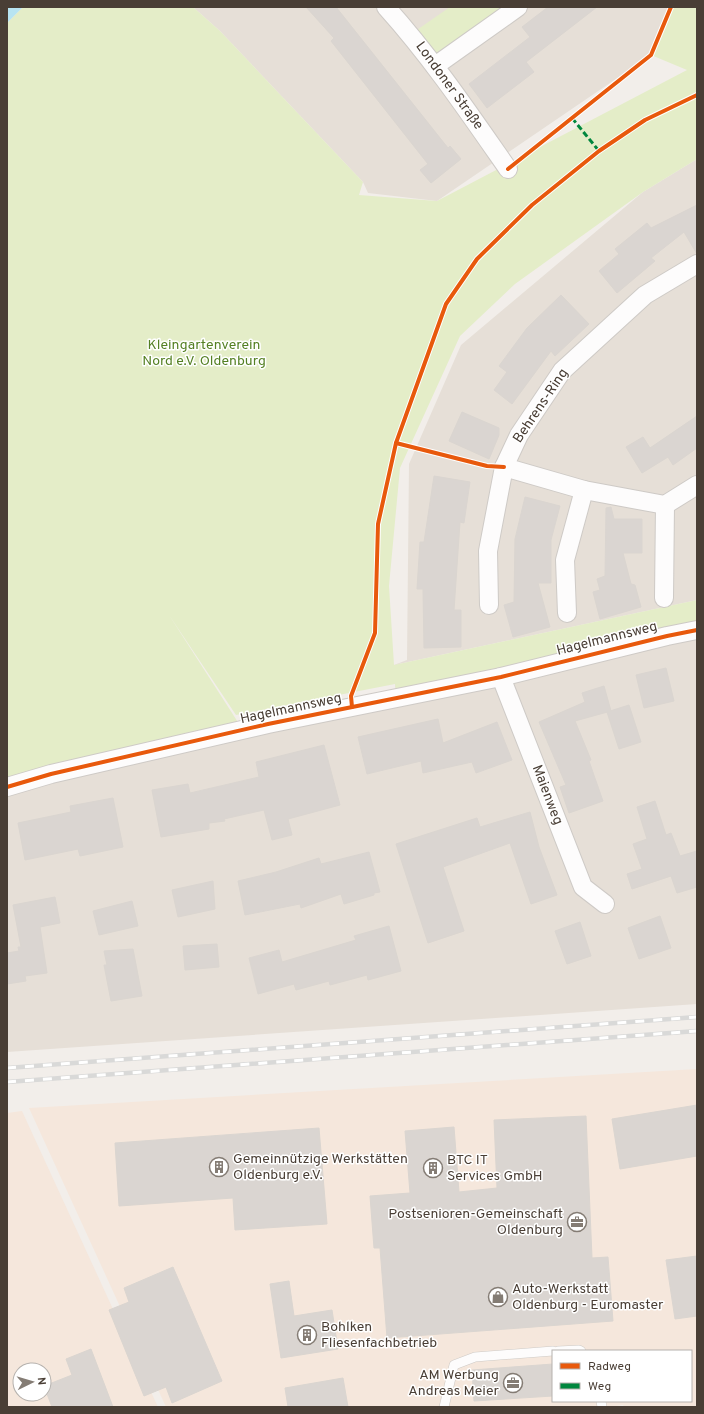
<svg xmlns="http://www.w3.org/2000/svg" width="704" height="1414" viewBox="0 0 704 1414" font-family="Overpass,sans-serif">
	<rect width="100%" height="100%" fill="#f2eeea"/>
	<g fill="#e6dfd7">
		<polygon points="193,7 670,7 651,55 437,201 368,193 363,182 220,31"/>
		<polygon points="697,159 697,600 394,665 697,630 697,1004 7,1052 7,787 396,698 394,665 407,660 409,464 461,345 643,192"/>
	</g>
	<g fill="#f5e7dc" fill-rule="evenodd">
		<path d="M697,1069V1407H624L623,1405L610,1407H166L29,1108ZM553,1351H691V1401H553Z"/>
		<path d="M22,1111L158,1407H7V1113ZM20,1370H44V1394H20Z"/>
	</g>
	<g fill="#e4edc8">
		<polygon points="23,7 193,7 220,31 363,182 359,195 437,201 687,70 651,55 671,7 697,7 697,159 643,192 515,284 460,336 400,468 389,586 394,665 697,600 697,630 397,698 395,684 236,715 169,615 243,730 7,787 7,23"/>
		<polygon points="450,7 518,7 435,66 411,34"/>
	</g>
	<polygon fill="#b8e4f2" points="7,7 23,7 7,23"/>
	<g fill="#dad5d1" stroke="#dad5d0">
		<polygon points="306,7 336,7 448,148 450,146 461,159 431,183 420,170 428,164 331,41 334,38"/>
		<polygon points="548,7 597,7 526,62 534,72 487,108 469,84 530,37 522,27"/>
		<polygon points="697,205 697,254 684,232 651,258 655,261 617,293 599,271 619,254 615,249 647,223 651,228"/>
		<polygon points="561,295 589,324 555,356 551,351 512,404 494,390 507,372 499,366 527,328"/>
		<polygon points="462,412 499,428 499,435 489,459 449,441"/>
		<polygon points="697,416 697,448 673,465 668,457 642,473 626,447 643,437 650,448"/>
		<polygon points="434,476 470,482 464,523 460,522 454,610 461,610 461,647 424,648 423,589 417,589 420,542 424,542"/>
		<polygon points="525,497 560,506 551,540 551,583 538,583 550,627 513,637 504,605 514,602 515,539"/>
		<polygon points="611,507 614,519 642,519 642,553 623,553 631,584 635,585 641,607 600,619 593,592 600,590 597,579 605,576 606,508"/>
		<polygon points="666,668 674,701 644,708 636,675"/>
		<polygon points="604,686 611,711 575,721 591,760 589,761 603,801 569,813 560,787 566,785 539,722 585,702 582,693"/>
		<polygon points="629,705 641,742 619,749 607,712"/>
		<polygon points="438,719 443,743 497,722 512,760 476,773 472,762 423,773 421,761 367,774 358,737"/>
		<polygon points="324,745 340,805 288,819 292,835 272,840 264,810 224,819 225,821 209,823 209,829 161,837 152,790 188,784 190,793 259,777 256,762"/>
		<polygon points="113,798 123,847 80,856 78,849 25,860 18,823 71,812 70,806"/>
		<polygon points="655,801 666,835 671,833 680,856 697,851 697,887 677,893 671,876 632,889 627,874 642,869 633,844 647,839 637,807"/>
		<polygon points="530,812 539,847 557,895 531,904 510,843 443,867 464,931 428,943 396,844 477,818 480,827"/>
		<polygon points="369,852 380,892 374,893 374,895 344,904 341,894 301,908 300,904 245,915 238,881 276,872 319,858 321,864"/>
		<polygon points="213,881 215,909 178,917 172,890"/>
		<polygon points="55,897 60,923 40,927 47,973 25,976 26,981 7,984 7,953 19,951 18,947 21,947 13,905"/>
		<polygon points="132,901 138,926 99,935 93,911"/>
		<polygon points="660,916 671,948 639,959 628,928"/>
		<polygon points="580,922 591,956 567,964 555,931"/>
		<polygon points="389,926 401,971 368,980 367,975 330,985 329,981 296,990 294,984 258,994 249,958 279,950 282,962 356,940 354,936"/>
		<polygon points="217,944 219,967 185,970 183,946"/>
		<polygon points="133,949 142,996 111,1001 104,965 107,965 104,951"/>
		<polygon points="697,1105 697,1156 620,1169 612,1119"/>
		<polygon points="586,1116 592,1258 608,1257 613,1321 387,1338 380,1248 374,1248 370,1196 410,1193 405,1131 454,1127 459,1192 497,1188 494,1120"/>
		<polygon points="319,1128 327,1224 235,1230 233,1198 119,1206 115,1143"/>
		<polygon points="697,1256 697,1316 675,1319 666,1260"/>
		<polygon points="173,1267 222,1381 172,1403 166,1387 144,1396 109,1310 129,1302 124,1288"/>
		<polygon points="289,1281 294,1316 332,1310 338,1349 281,1358 270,1284"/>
		<polygon points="91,1349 113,1407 52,1407 44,1386 72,1375 66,1359"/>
		<polygon points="553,1364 553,1396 474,1401 472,1370"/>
		<polygon points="343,1378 348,1407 288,1407 285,1388"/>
	</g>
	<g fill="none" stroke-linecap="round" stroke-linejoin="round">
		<g stroke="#cecac6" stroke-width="10">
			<g id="service">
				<polyline points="558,1351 579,1350 581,1351"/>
				<polyline points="601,1401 602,1407"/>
				<polyline points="444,1407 454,1365 475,1357 553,1351"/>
			</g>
		</g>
		<g stroke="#cecac6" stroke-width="20">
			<g id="minor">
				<path d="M386,7C431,57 469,113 508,169"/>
				<polyline points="435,66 518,7"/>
				<polyline points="697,264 645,295 562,371 519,435 504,467 584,490 665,505 697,485"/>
				<polyline points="664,598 665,505"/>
				<polyline points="489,605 488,551 504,467"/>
				<polyline points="567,613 565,560 584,490"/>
				<polyline points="501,677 583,887 605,904"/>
				<polyline points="7,787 51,774 268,724 501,677 667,636 697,630"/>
			</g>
		</g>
		<use href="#service" stroke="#fdfcfc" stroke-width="9"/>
		<use href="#minor" stroke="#fdfcfc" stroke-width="18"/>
		<g stroke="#d9d9d8" stroke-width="4.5">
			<g id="rail">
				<polyline points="7,1068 697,1017"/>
				<polyline points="7,1082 697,1031"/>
			</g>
		</g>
		<use href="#rail" stroke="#fff" stroke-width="3" stroke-dasharray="9" stroke-linecap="butt"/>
		<polyline stroke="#00873e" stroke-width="3" stroke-dasharray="6 3" stroke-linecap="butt" points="572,118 599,151"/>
		<g stroke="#fff" stroke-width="6">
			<g id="cycleway">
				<polyline points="508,169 651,55 671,7"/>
				<polyline points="396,443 487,466 504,467"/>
				<polyline points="352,707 351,696 375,633 378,524 396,443 446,304 477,259 532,205 599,151 645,120 697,95"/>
				<polyline points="7,787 51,774 268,724 501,677 667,636 697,630"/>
			</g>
		</g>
		<use href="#cycleway" stroke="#e8590c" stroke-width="4"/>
	</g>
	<defs>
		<g id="building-ring" transform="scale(1)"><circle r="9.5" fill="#fff" stroke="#847c74" stroke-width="1.5"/><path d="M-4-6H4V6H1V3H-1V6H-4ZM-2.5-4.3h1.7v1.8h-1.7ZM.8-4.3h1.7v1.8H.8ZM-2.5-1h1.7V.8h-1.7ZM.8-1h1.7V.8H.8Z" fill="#847c74"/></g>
		<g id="office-ring" transform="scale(1)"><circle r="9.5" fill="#fff" stroke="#847c74" stroke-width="1.5"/><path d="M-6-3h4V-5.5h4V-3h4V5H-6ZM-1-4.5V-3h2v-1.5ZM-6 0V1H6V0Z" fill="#847c74"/></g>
		<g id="shop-ring" transform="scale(1)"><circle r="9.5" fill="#fff" stroke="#847c74" stroke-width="1.5"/><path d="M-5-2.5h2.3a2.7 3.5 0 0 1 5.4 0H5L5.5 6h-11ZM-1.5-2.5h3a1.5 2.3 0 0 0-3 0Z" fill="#847c74"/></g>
	</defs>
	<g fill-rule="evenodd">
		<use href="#building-ring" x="219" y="1167"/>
		<use href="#building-ring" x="433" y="1168"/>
		<use href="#office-ring" x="577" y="1222"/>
		<use href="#shop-ring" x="498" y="1297"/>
		<use href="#building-ring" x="307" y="1335"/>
		<use href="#office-ring" x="513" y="1383"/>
	</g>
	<g text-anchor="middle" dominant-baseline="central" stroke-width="3" stroke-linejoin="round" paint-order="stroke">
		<g font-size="14" fill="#493e35" stroke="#fff">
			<text transform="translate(449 86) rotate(54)">Londoner Straße</text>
			<text transform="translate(541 406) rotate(-56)">Behrens-Ring</text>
			<text transform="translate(607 639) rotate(-14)">Hagelmannsweg</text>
			<text transform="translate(291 709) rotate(-12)">Hagelmannsweg</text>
			<text transform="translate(547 795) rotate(69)">Maienweg</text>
		</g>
		<g font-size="14" fill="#548023" stroke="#fff">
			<text x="204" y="345">Kleingartenverein<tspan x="204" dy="16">Nord e.V. Oldenburg</tspan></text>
		</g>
		<g font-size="14" fill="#493e35" stroke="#fff" text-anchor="start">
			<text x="233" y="1159">Gemeinnützige Werkstätten<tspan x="233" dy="16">Oldenburg e.V.</tspan></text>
			<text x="447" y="1160">BTC IT<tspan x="447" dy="16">Services GmbH</tspan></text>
			<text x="563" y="1214" text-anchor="end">Postsenioren-Gemeinschaft<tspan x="563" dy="16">Oldenburg</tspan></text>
			<text x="512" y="1289">Auto-Werkstatt<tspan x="512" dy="16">Oldenburg - Euromaster</tspan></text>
			<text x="321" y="1327">Bohlken<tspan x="321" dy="16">Fliesenfachbetrieb</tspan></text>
			<text x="499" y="1375" text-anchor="end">AM Werbung<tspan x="499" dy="16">Andreas Meier</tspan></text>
		</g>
	</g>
	<rect width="704" height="1414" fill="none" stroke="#493e35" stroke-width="16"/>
	<rect x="552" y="1350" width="140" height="52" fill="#ffffff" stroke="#b6b2ae"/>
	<rect x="560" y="1363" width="20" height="6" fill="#e8590c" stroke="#b6b2ae"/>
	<text x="588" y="1370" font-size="12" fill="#493e35">Radweg</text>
	<rect x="560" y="1383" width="20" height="6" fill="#00873e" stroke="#b6b2ae"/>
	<text x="588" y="1390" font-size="12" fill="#493e35">Weg</text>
	<g transform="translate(32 1382) rotate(85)"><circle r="19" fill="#ffffff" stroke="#b6b2ae"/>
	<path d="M0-3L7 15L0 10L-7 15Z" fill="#847c74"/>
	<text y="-6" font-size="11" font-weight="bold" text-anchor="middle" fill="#493e35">N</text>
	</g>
</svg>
